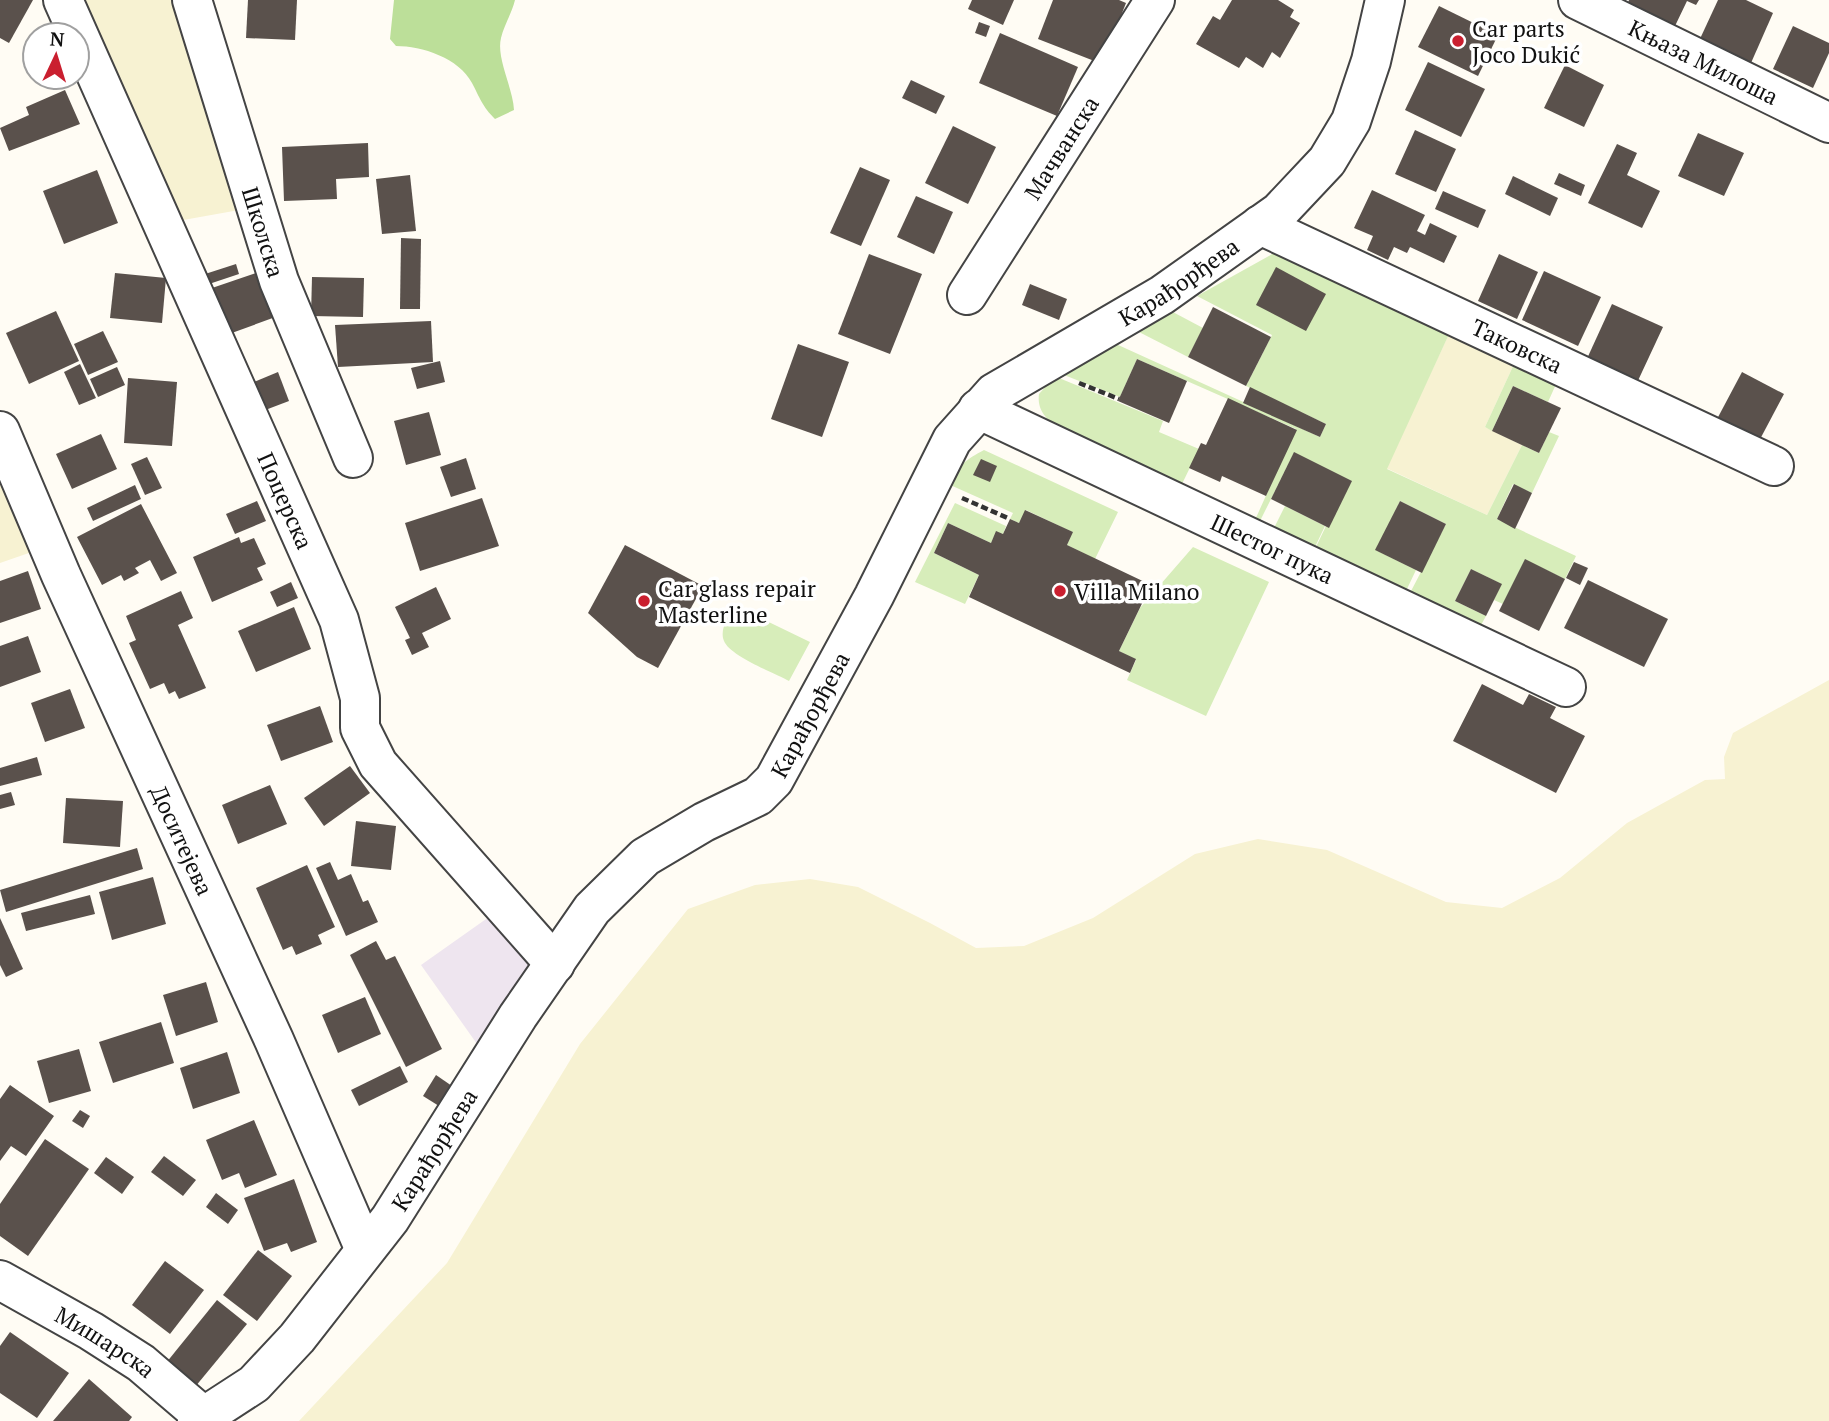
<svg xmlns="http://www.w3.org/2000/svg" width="1829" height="1421" viewBox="0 0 1829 1421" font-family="'PT Serif',serif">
	<rect width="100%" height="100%" fill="#fffcf4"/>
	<polygon fill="#eee5ef" points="496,912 533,965 487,1058 421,965"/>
	<g fill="#f7f2d2">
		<polygon points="63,0 192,0 256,207 161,224"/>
		<polygon points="1450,332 1515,362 1485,427 1522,445 1487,515 1386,468"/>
		<polygon points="0,431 49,546 0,563"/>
		<polygon points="1829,680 1829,1421 299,1421 447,1263 580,1044 688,909 755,885 810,879 858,887 930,923 976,948 1024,946 1093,918 1195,854 1258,839 1327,850 1446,902 1502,908 1560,878 1627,823 1705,780 1725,779 1724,757 1733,733"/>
	</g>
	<g fill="#d7edba">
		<polygon points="1276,252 1450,332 1387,469 1487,515 1522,445 1539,453 1549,432 1559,436 1532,493 1513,484 1497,519 1576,556 1565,579 1525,560 1503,604 1494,600 1501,584 1471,569 1455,601 1486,616 1480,627 1410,593 1446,524 1400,501 1376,550 1416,570 1406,591 1315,549 1326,526 1294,453 1259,523 1255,520 1296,429 1137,359 1120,397 1064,375 1116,344 1320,437 1326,424 1246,386 1272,335 1197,296"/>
		<polygon points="1171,311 1203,328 1188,357 1137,331"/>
		<polygon points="1515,362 1557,382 1548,402 1513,386 1492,431 1485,427"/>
		<path d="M1059,378L1163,421L1159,432L1199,449L1181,486L1057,427C1045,418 1037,409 1039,394L1048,384Z"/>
		<path d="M984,450L1118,512L1095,559L1067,545L1072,532L1026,510L1019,523L1010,519L1013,513L948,484C957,466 967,459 984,450Z"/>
		<polygon points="955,503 1006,526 1003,534 996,532 991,543 948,523 934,553 979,575 965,604 915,582"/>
		<polygon points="1285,506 1325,526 1314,549 1273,530"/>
		<polygon points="1193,547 1269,582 1206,716 1127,680 1136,660 1119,651 1140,608"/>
		<path d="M734,605L810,642L789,681C774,673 730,656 724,641C719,630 729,615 734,605Z"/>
	</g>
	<path fill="#bcdf99" d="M394,0H515C512,13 504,25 501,38C496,58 513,88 514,110L495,119C482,106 480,98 472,83C459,58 422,46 396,46L390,39Z"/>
	<g fill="#5a514c">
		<polygon points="0,0 33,0 9,43 0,38"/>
		<polygon points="248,0 297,0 295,40 246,38"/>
		<polygon points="972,0 1014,0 1003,25 968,9"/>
		<polygon points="1053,0 1119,0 1126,3 1102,64 1038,39"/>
		<polygon points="1232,0 1278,0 1294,10 1290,17 1300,23 1280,58 1272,52 1263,68 1246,57 1239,68 1196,44 1213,16 1220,20"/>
		<polygon points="1629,0 1699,0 1696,5 1687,1 1675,26 1627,5"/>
		<polygon points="1718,0 1746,0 1773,13 1751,63 1699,41"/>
		<polygon points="1439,6 1498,35 1478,76 1418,47"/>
		<polygon points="979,22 990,26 986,37 975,33"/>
		<polygon points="1793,26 1829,43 1829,53 1813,88 1773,69"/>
		<polygon points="1000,33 1078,67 1057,116 979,83"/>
		<polygon points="1428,62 1485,89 1461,137 1405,110"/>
		<polygon points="1565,65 1604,85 1584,127 1544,108"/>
		<polygon points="911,80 945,96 936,114 902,98"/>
		<polygon points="65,90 80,124 9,151 0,128 29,115 26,107"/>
		<polygon points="953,126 996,147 968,204 925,183"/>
		<polygon points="1415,130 1456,149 1436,192 1395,174"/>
		<polygon points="1698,133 1744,153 1724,196 1678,176"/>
		<polygon points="368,143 369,177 336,179 337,199 284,201 282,147"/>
		<polygon points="1617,144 1637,153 1627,175 1660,191 1642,228 1588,203"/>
		<polygon points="860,167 890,180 861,246 830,233"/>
		<polygon points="97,170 118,223 64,244 43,191"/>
		<polygon points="1559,173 1585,185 1581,196 1554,184"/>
		<polygon points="410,175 416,231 382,234 376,179"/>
		<polygon points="1513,176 1558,198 1550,216 1505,194"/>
		<polygon points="1372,190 1425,215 1417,231 1425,235 1430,223 1457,236 1444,263 1410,247 1407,253 1394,247 1388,260 1367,250 1373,236 1354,228"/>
		<polygon points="1443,191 1486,210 1478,228 1435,209"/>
		<polygon points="916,196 953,212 934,254 897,237"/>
		<polygon points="401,238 421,239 420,309 400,309"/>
		<polygon points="869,254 922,274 890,354 838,334"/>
		<polygon points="1499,254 1538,272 1517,319 1478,301"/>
		<polygon points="236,264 239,274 206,285 202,275"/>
		<polygon points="1276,267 1326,294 1306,331 1256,305"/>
		<polygon points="265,270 281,315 229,334 212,288"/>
		<polygon points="1544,271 1601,297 1578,346 1522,320"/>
		<polygon points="115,273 166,278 162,323 110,318"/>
		<polygon points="312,277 364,278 363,317 311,316"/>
		<polygon points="1030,284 1067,299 1059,320 1022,305"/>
		<polygon points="1612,304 1663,327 1635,387 1585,363"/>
		<polygon points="1213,307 1271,337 1246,386 1188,357"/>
		<polygon points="56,311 79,361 29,384 6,333"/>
		<polygon points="431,321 433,362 338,367 335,325"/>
		<polygon points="103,331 118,362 88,375 74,344"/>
		<polygon points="798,344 849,362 822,437 771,419"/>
		<polygon points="1137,359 1187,381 1169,423 1118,401"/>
		<polygon points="440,361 445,382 417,389 411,368"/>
		<polygon points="80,364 96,398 79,405 64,372"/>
		<polygon points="117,367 125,385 98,397 90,379"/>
		<polygon points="278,372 289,401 260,412 249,384"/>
		<polygon points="1742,372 1784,394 1758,443 1716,421"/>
		<polygon points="128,378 177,382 172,446 124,443"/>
		<polygon points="1513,386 1561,408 1539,453 1492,431"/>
		<polygon points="1250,387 1326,424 1320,437 1243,403"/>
		<polygon points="1228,398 1297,430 1266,496 1222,476 1220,482 1189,468 1201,443 1206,445"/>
		<polygon points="429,412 441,455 406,465 394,421"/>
		<polygon points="101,434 117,469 72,489 56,454"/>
		<polygon points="1294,452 1352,481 1329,528 1271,499"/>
		<polygon points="147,457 162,488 145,495 131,464"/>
		<polygon points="466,458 476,489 451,497 440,467"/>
		<polygon points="981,459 997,466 990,482 973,475"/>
		<polygon points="1514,484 1532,493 1515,529 1497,519"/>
		<polygon points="135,485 141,499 93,521 87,508"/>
		<polygon points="482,498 499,546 420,571 405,523"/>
		<polygon points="257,501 266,521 235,534 226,514"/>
		<polygon points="1400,501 1446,524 1422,573 1375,550"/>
		<polygon points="141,504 177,573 161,581 150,560 135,568 139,573 124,581 121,575 102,585 77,537"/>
		<polygon points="1025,510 1073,532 1067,545 1151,585 1119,651 1136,659 1130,673 969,597 979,575 934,553 948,523 991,543 996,531 1003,534 1010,519 1019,523"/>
		<polygon points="239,537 241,543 254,538 266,564 257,568 263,580 212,602 193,557"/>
		<polygon points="625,545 703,586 658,668 637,657 588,613"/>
		<polygon points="1525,559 1565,579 1539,631 1499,611"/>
		<polygon points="1574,562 1588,568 1580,585 1566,578"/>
		<polygon points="1471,569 1502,584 1486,616 1455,601"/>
		<polygon points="28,571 41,609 0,623 0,581"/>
		<polygon points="1588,580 1668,619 1644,667 1564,628"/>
		<polygon points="291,582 298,598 277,607 270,592"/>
		<polygon points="436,587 451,619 422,633 429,647 412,655 405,640 410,638 395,607"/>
		<polygon points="181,591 193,618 178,625 206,688 179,699 175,691 169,694 164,683 150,689 129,643 136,640 126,616"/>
		<polygon points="294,607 311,649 256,672 238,631"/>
		<polygon points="28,636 41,672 0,687 0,646"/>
		<polygon points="1482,684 1523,705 1529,694 1556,707 1550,718 1585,736 1556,793 1453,741"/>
		<polygon points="70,689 85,728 45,742 31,703"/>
		<polygon points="320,706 333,742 281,761 267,725"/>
		<polygon points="37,757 42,775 0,786 0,768"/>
		<polygon points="350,766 370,793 324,826 304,798"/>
		<polygon points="270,785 287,824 238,844 222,805"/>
		<polygon points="11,792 15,805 0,809 0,795"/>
		<polygon points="66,798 123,801 120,847 63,843"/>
		<polygon points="356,821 396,826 391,870 351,866"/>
		<polygon points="137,848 143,869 6,912 0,890"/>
		<polygon points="330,862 338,880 351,874 363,902 368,900 378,922 346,936 316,868"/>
		<polygon points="307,865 335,927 318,935 322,944 296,955 292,946 283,950 256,888"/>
		<polygon points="153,877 166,924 112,940 99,892"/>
		<polygon points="90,895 95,914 26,931 21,913"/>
		<polygon points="0,918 23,969 6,977 0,965"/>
		<polygon points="376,941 386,960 395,956 442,1049 406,1067 350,955"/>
		<polygon points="206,982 218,1022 176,1036 163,995"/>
		<polygon points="365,997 381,1034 338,1053 322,1015"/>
		<polygon points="161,1022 174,1063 113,1083 99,1042"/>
		<polygon points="79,1049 91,1091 49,1103 37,1061"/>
		<polygon points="227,1052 240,1093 193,1109 180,1068"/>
		<polygon points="400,1066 408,1082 359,1106 351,1090"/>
		<polygon points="436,1075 452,1086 439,1106 423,1096"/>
		<polygon points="10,1085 54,1116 26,1156 11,1146 0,1161 0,1099"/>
		<polygon points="80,1110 90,1116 83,1128 72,1121"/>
		<polygon points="254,1120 277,1175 245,1188 239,1173 222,1180 206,1140"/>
		<polygon points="45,1139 89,1169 28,1256 0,1236 0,1204"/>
		<polygon points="164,1156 196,1180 183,1196 151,1172"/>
		<polygon points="106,1157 134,1177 122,1194 94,1173"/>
		<polygon points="294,1179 317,1242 291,1252 287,1243 264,1251 244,1198"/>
		<polygon points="216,1193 238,1210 228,1224 206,1207"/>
		<polygon points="258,1250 292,1276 257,1321 223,1295"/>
		<polygon points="165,1261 204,1290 170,1334 132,1305"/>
		<polygon points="217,1300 247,1324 195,1387 166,1363"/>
		<polygon points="10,1332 69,1373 37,1418 0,1393 0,1346"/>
		<polygon points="89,1379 132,1417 129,1421 53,1421"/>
	</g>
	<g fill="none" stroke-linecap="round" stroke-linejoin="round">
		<g stroke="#444" stroke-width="42">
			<g id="minor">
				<path id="s1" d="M63,0L339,620L360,698V728L378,764L555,964"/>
				<path id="s2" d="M192,0L279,281L353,458"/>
				<path id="s3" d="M1578,0L1829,123"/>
				<path id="s4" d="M1260,225L1774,466"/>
				<path id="s5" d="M967,295L1155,0"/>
				<path id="s6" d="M978,409L1566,687"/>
				<path id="s7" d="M0,431L61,575L274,1040L365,1250"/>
				<path id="s8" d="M0,1280L91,1331L141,1363L204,1417"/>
				<path id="s9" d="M197,1421L254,1384L297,1338L390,1219L518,1016L592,909L645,857L704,822L758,796L774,780L874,596L952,440L994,393L1162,295L1279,212L1327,161L1351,121L1371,61L1385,0"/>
			</g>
		</g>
		<g stroke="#333" stroke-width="4.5" stroke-dasharray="7 3.5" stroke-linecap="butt">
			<polyline points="1079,383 1119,399"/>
			<polyline points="962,498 1010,519"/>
		</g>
		<use href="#minor" stroke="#fff" stroke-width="38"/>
	</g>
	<g fill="#ca1f2f" stroke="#fff" stroke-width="2.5">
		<circle cx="1458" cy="41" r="7"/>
		<circle cx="1060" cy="591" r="7"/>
		<circle cx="644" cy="601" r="7"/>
	</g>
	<g text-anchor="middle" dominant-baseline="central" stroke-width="7" stroke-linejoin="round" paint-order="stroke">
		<g font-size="23" fill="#111" stroke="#fff" text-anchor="start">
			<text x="1472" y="28">Car parts<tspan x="1472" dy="26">Joco Dukić</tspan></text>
			<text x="658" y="588">Car glass repair<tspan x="658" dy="26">Masterline</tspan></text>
			<text x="1074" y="591">Villa Milano</text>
		</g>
		<g font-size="23" fill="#111" stroke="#fff">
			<text stroke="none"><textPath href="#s3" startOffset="140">Књаза Милоша</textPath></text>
			<text stroke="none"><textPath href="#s5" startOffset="175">Мачванска</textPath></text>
			<text stroke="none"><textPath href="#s2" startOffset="243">Школска</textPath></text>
			<text stroke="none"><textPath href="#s9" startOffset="1540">Карађорђева</textPath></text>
			<text stroke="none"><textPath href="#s4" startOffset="284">Таковска</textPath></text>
			<text stroke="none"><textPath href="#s1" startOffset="548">Поцерска</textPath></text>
			<text stroke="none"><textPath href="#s6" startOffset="326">Шестог пука</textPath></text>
			<text stroke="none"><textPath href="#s9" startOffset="952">Карађорђева</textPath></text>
			<text stroke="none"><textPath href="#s7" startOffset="448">Доситејева</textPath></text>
			<text stroke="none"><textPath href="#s9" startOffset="364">Карађорђева</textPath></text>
			<text stroke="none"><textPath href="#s8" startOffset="122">Мишарска</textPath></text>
		</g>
	</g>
	<g transform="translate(56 56) rotate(4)"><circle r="33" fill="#ffffff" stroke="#a0a0a0" stroke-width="2"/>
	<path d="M0-5L12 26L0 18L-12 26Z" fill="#ca1f2f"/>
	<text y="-10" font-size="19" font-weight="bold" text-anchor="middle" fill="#111111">N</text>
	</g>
</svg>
